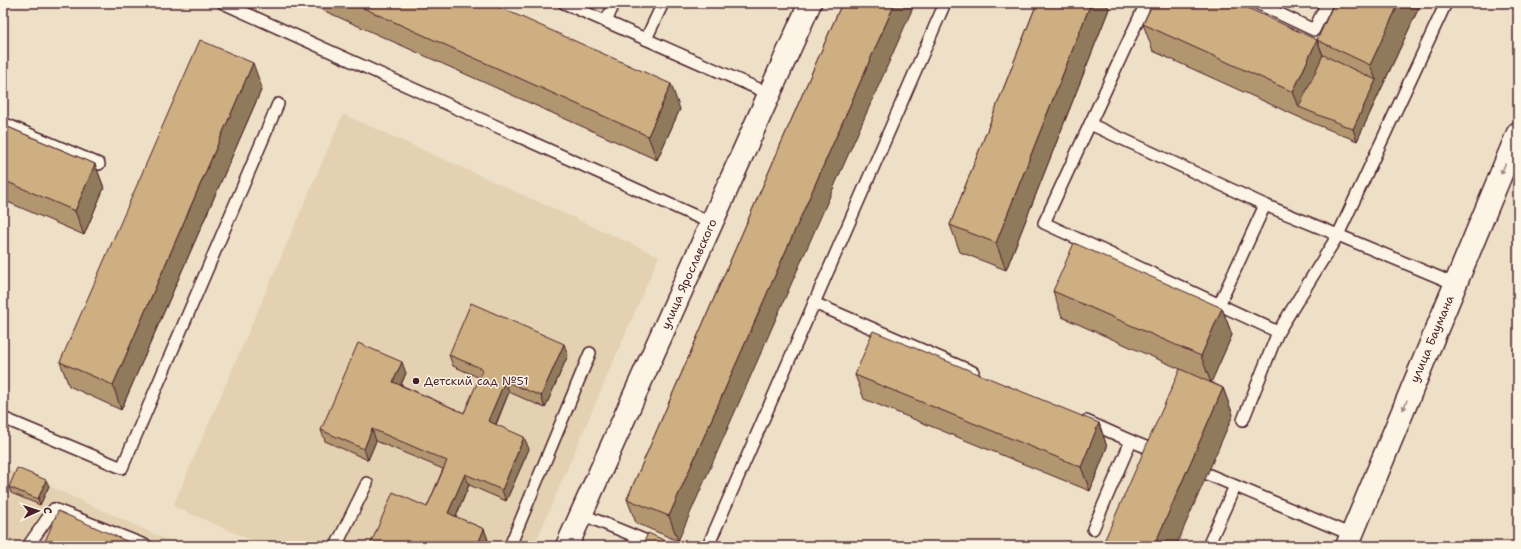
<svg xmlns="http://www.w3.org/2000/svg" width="1521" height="549" viewBox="0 0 1521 549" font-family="'Shantell Sans',sans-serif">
	<rect width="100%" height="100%" fill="#eee0c7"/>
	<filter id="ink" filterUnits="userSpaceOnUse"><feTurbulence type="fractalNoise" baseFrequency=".025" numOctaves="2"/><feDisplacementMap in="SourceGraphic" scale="8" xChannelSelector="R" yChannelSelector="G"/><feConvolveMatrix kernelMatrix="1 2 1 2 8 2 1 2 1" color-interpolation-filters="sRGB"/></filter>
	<g filter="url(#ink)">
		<g fill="#e4d1b2">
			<polygon points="343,114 659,256 534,546 264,546 173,506"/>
			<polygon points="3,467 49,486 181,546 3,546"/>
		</g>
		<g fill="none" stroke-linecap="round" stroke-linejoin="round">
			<g stroke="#4a1f2b" stroke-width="14">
				<g id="lane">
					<polyline points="223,3 711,223"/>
					<polyline points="564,3 770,94"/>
					<polyline points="1146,3 1044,223 1278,332"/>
					<polyline points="1257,3 1314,30 1327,3"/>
					<polyline points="1446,3 1338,235 1455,284"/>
					<polyline points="606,22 614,3"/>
					<polyline points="646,39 663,3"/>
					<polyline points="3,123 99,164"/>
					<polyline points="1090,124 1265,205 1338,235 1278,332 1243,420"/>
					<polyline points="814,303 973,372"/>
					<polyline points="1219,305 1265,205"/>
					<polyline points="3,418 122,468 278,104"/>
					<polyline points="1086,421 1131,441 1093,529"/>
					<polyline points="1131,441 1158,452"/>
					<polyline points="1207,474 1352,535"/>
					<polyline points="581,514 659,546"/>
					<polyline points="28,546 54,509 147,546"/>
					<polyline points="336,546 367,483"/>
					<polyline points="510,546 590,353"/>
					<polyline points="708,546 945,3"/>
					<polyline points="1208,546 1235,486"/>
				</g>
			</g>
			<g stroke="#4a1f2b" stroke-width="25">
				<g id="street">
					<polyline points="567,546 810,3"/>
					<polyline points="1347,546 1518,133"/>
				</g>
			</g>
			<use href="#lane" stroke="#fcf5e5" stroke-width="11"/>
			<use href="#street" stroke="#fcf5e5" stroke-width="22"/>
		</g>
		<g fill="#b19670" stroke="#4a1f2b">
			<polygon points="307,3 490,3 680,109 657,160"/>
			<polygon points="842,3 678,541 636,523 627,499"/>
			<polygon points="1037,3 1106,3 1109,9 1006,270 960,252 950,225"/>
			<polygon points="1334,3 1421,3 1357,141 1303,119 1153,51 1143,24 1323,55 1317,40"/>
			<polygon points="262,88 121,410 69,386 60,362"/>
			<polygon points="3,125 95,164 104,188 84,235 3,200"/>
			<polygon points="1053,291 1222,308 1232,335 1211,382 1223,388 1233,415 1180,369 1062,317"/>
			<polygon points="449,355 568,355 545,408 509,392 496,425 529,449 506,501 469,485 456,517 484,529 488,540 486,546 372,546 371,543 427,507 443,469 376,441 368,460 325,441 321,430 406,373 401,385 464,413 480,378 453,366"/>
			<polygon points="855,375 1099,423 1107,447 1090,491 864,399"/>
			<polygon points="49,486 40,505 11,493 9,487"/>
		</g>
		<g fill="#907a5b" stroke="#4a1f2b">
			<polygon points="895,3 915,3 678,541 669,516"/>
			<polygon points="1091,3 1106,3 1109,9 1006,270 996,243"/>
			<polygon points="1399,3 1421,3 1357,141 1353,129 1376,80 1370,65"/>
			<polygon points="1317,40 1327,66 1299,107 1293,92"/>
			<polygon points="253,63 262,88 121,410 113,385"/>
			<polygon points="671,84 680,109 657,160 648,136"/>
			<polygon points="95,164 104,188 84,235 75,211"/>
			<polygon points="1222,308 1232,335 1211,383 1201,356"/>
			<polygon points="564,344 568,355 545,408 541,396"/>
			<polygon points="402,362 406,373 397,393 393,382"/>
			<polygon points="505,381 509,392 492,433 488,421"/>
			<polygon points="1223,388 1233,415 1176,546 1154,546"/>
			<polygon points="1099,423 1107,447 1090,491 1081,467"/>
			<polygon points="372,429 376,441 368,460 364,449"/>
			<polygon points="524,437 529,449 506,501 502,490"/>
			<polygon points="465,474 469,485 452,525 448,513"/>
			<polygon points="46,480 49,486 40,505 38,499"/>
			<polygon points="484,529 488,540 486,546 477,546"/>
		</g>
		<g fill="#ceaf82" stroke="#4a1f2b">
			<polygon points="352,3 490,3 671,84 648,136"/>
			<polygon points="842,3 895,3 669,516 627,499"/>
			<polygon points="1037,3 1091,3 996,243 950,225"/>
			<polygon points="1153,3 1237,3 1317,40 1293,92 1143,24"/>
			<polygon points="1334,3 1399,3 1370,65 1317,40"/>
			<polygon points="200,40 253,63 113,385 60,362"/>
			<polygon points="1323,55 1376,80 1353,129 1299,107"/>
			<polygon points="3,125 95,164 75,211 3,180"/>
			<polygon points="1074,243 1222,308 1201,356 1053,291"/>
			<polygon points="471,303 564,344 541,396 505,381 488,421 524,437 502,490 465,474 448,513 484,529 477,546 378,546 371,543 393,492 427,507 447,461 372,429 364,449 321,430 358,343 402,362 393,382 464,413 483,369 449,355"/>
			<polygon points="873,331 1099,423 1081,467 855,375"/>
			<polygon points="1180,369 1223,388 1154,546 1102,546"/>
			<polygon points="17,468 46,480 38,499 9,487"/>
			<polygon points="58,511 138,546 43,546"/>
			<polygon points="648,533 677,546 642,546"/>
		</g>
		<defs><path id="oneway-solid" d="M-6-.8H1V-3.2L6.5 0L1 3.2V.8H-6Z"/></defs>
		<g fill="#a38a88">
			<use href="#oneway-solid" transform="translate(1503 169) rotate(113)"/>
			<use href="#oneway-solid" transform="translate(1405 405) rotate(112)"/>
		</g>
	</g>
	<circle fill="#4a1f2b" stroke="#fcf5e5" stroke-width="1.5" cx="416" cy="381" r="4"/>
	<g text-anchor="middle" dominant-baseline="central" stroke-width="3" stroke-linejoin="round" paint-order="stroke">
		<g font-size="12" fill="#4a1f2b" stroke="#fcf5e5">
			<text transform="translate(689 274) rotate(-66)">улица Ярославского</text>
			<text transform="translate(1432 339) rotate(-67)">улица Баумана</text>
		</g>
		<g font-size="12" fill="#4a1f2b" stroke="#fcf5e5" text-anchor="start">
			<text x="424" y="381">Детский сад №51</text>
		</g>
	</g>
	<rect width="1521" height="549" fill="none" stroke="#fcf5e5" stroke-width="16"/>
	<rect x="8" y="8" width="1505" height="533" fill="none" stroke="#4a1f2b" stroke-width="1.5" filter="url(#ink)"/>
	<g transform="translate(38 511) rotate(87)" stroke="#fcf5e5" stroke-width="3" paint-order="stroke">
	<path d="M0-3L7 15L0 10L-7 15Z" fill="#4a1f2b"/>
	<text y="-6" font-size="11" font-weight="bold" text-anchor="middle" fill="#4a1f2b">С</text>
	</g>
</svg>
